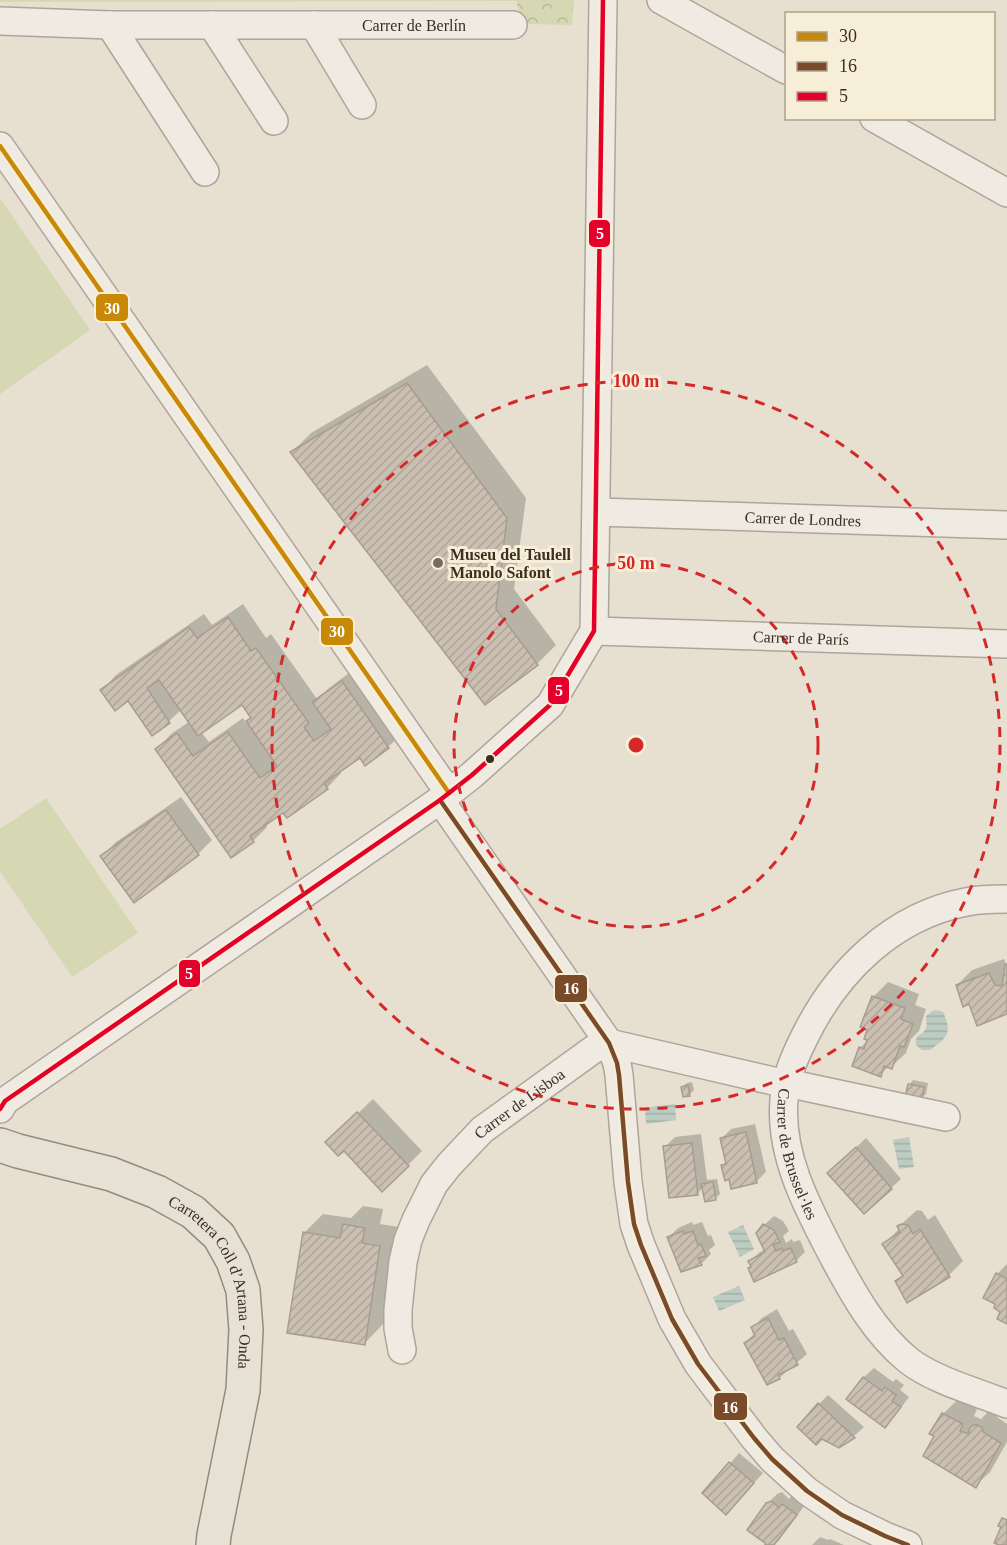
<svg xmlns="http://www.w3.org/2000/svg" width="1007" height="1545" viewBox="0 0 1007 1545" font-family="'Times New Roman',serif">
	<defs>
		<pattern id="park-crowns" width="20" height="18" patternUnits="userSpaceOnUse" patternTransform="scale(1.5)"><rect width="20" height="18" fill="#d6d7b3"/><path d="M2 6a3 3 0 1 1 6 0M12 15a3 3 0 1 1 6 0" fill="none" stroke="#b9b99a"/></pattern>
		<pattern id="water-rules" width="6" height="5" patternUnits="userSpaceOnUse" patternTransform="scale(1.5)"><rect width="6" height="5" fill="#bcccc2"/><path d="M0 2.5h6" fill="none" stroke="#a2b0a6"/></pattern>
		<pattern id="building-hatch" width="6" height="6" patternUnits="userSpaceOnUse" patternTransform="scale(1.5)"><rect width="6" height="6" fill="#cbbfb2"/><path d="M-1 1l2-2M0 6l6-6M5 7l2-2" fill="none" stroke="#afa499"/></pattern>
	</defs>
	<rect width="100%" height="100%" fill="#e7e0d1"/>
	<g fill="#d6d7b3">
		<polygon points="0,198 90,330 0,394"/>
		<polygon points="46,798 138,933 72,977 0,871 0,829"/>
	</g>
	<polygon fill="url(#park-crowns)" points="0,0 574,0 572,25 523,24 516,1 0,2"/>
	<g fill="url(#water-rules)">
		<path d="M936,1010L943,1012C953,1033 947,1038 930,1050H922L916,1045C915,1033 921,1037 925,1030C928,1027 926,1020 926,1016L932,1011Z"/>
		<polygon points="675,1104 676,1120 646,1124 645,1108"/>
		<polygon points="909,1137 914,1167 899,1169 893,1140"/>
		<polygon points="743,1225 754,1249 740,1257 728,1232"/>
		<polygon points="739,1286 745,1300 719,1311 713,1297"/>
	</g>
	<g fill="#0003" fill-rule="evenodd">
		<polygon points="427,365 526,498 514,589 556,645 537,664 292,452 311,433"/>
		<path d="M243,604L266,638L271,634L317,699L329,688L357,667L403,733L388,747L360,756L339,770L341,773L327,788L284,810L265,823L267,827L253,841L157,749L171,734L190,721L181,710L169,721L153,734L129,699L102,690L116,675L204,614L212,625ZM242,703L252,717L246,723L243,718L209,742L201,732Z"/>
		<polygon points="181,797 212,840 198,854 102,856 116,842"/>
		<polygon points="1004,959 1006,964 1007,964 1007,1012 969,1002 957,985 972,970"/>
		<polygon points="888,982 919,994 915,1005 926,1009 919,1031 911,1039 906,1053 891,1067 889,1066 880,1075 860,1048 869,1039 873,997"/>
		<polygon points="913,1080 928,1083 926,1094 921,1098 909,1085"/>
		<polygon points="692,1082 694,1090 689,1095 682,1087 687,1083"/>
		<polygon points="373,1099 422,1151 408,1165 344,1149 327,1143"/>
		<polygon points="755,1124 766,1172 756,1182 730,1178 723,1165 727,1161 722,1138 731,1129"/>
		<polygon points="701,1134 707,1180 717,1179 720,1194 716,1198 703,1187 698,1193 665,1147 675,1137"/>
		<polygon points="866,1138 901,1179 891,1188 839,1164"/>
		<polygon points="363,1206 383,1209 380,1224 398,1227 383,1324 364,1344 304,1233 323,1214 351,1218"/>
		<polygon points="917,1210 922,1211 928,1220 935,1215 963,1261 949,1275 897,1281 904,1274 884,1244 900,1228 898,1227"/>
		<polygon points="774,1216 783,1221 789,1231 783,1236 786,1243 792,1239 793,1242 800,1240 805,1252 796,1261 749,1269 752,1266 750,1261 760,1252 765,1249 764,1225"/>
		<polygon points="692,1222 693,1225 702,1222 708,1236 711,1235 715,1245 709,1250 711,1254 701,1264 669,1237 678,1228"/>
		<polygon points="1007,1264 1007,1322 997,1303 985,1298 997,1274"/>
		<polygon points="777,1309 789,1331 793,1329 807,1354 779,1378 745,1343 755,1333 753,1327 762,1318"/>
		<polygon points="874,1368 893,1382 896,1379 904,1385 900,1390 909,1397 895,1416 885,1426 848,1399 864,1377"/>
		<polygon points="828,1395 864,1427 854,1436 839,1446 819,1404"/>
		<polygon points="958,1399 977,1409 974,1416 981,1419 989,1411 996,1412 997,1417 1007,1424 1007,1442 990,1472 975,1486 936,1436 943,1414"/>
		<polygon points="739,1453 763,1473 736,1503 705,1493"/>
		<polygon points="782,1492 789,1499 792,1495 805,1505 779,1540 774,1545 766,1545 767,1504 777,1494"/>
		<polygon points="820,1537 828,1540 830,1539 844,1545 812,1545"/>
	</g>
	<g fill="url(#building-hatch)" stroke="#a89c90" stroke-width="1.5">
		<polygon points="407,383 507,518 496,609 538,665 485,705 290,452"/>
		<polygon points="228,617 251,651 256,648 309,723 304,727 314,741 331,729 312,702 342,681 389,748 365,766 360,758 324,783 328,789 287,818 283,813 250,836 254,842 231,858 155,749 177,733 193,756 228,732 260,778 277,766 246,721 251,718 242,705 198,736 159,680 147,688 170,723 152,736 128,701 115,711 100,690 189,627 197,638"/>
		<polygon points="166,810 199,855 134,903 100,856"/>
		<polygon points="1005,964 1007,964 1007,1014 977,1026 969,1004 963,1007 956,985 989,973 995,985 1002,986"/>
		<polygon points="872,996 905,1008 901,1019 913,1024 904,1047 900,1046 892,1069 884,1066 881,1077 852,1066 859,1047 864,1049 867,1040 864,1039 867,1030 860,1027"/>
		<polygon points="908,1084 924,1087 922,1100 905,1097"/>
		<polygon points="688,1085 690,1096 683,1097 681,1087"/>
		<polygon points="357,1112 409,1166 382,1192 344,1151 338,1156 325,1142"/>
		<polygon points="746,1132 757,1183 731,1189 729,1179 725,1181 721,1165 726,1164 720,1138"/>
		<polygon points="692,1143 698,1195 669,1198 663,1146"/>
		<polygon points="856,1147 892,1189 864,1214 827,1173"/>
		<polygon points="713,1182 716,1200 705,1202 701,1184"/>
		<polygon points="343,1224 365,1228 362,1243 380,1246 365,1345 287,1333 303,1232 340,1238"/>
		<polygon points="763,1224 774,1230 780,1242 773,1245 776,1251 782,1248 783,1251 791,1248 797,1262 754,1282 748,1268 751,1267 748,1261 765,1252 756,1233"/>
		<polygon points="901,1224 908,1225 913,1234 920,1229 950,1277 907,1303 895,1281 903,1276 882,1244 900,1232 897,1226"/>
		<polygon points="683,1231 684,1234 693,1231 698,1245 701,1244 706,1256 698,1258 702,1265 681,1272 667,1237"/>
		<polygon points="996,1273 1007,1279 1007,1324 997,1319 1000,1312 994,1308 995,1304 983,1298"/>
		<polygon points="768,1318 779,1340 784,1338 798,1365 778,1375 780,1379 767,1385 744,1343 755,1336 751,1327"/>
		<polygon points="863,1377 882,1391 885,1387 896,1395 892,1401 901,1407 885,1428 846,1399"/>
		<polygon points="818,1403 855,1438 839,1448 822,1439 816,1445 797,1427"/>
		<polygon points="942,1413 963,1424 960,1431 969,1434 969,1429 973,1425 977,1425 982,1427 983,1432 1001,1443 976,1488 923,1456 934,1436 929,1434"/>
		<polygon points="729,1462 754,1483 726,1515 702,1493"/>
		<polygon points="772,1501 779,1508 782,1504 797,1515 774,1545 765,1545 765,1543 747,1530 766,1503"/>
		<polygon points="1002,1518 1007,1520 1007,1545 999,1545 994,1543 1001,1527 998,1526"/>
	</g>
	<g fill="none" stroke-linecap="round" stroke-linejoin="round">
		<g stroke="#ada599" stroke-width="30">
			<g id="minor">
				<polyline points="661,0 786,70"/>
				<path id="s1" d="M0,21L110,25H513"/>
				<polyline points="110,25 205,172"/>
				<polyline points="212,25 274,121"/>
				<polyline points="314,25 362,105"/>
				<polyline points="874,118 1007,193"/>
				<polyline points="0,146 449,793"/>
				<path id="s2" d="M597,512L1007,525"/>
				<path id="s3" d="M594,631L1007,644"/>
				<polyline points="440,800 609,1043 617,1063 619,1075 628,1182 634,1224 641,1245 672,1319 698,1364 754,1438 772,1459 807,1491 842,1515 885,1536 908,1545"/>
				<path id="s4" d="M1007,899C993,899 980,899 966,902C893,916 837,971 805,1036C795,1056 785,1078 784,1100C779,1156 809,1210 834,1258C854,1295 875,1333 908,1360C933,1380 977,1392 1007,1404"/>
				<polyline points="0,1109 5,1101 440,800 472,775 550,705 594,631 603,0"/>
				<path id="s5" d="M402,1350L398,1328V1310L403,1262L408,1240L416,1220L434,1184L449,1165L482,1130L594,1049L609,1043L786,1084L801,1086L946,1117"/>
			</g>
		</g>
		<g stroke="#928b80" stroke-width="36">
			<g id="major">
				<path id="s6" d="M0,1145L18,1151L111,1174L157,1192L193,1212L219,1236L233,1261L243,1290L246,1330L243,1390L214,1535L213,1545"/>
			</g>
		</g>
		<use href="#minor" stroke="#efebe3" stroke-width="27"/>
		<use href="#major" stroke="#e6e1d4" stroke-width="33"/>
		<g stroke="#f7eed8" stroke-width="9">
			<polyline id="bus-1" points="0,146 449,793"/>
		</g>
		<g stroke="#f7eed8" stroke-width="9">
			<polyline id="bus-2" points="440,800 609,1043 617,1063 619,1075 628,1182 634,1224 641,1245 672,1319 698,1364 754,1438 772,1459 807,1491 842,1515 885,1536 908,1545"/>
		</g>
		<g stroke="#f7eed8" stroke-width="9">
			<polyline id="bus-3" points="0,1109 5,1101 440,800 472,775 550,705 594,631 603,0"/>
		</g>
		<use href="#bus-1" stroke="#c88808" stroke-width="4.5"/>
		<use href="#bus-2" stroke="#7a4b2a" stroke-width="4.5"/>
		<use href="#bus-3" stroke="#e4002b" stroke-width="4.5"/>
	</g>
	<g fill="none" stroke="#d62828" stroke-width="3" stroke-dasharray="10 8">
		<circle cx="636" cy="745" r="182"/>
		<circle cx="636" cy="745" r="364"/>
	</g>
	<circle fill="#786c5e" stroke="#f7eed8" stroke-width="2" cx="438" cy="563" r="6"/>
	<circle fill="#3d2e20" stroke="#f7eed8" stroke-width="2" cx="490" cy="759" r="5"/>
	<g text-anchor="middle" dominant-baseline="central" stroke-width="6" stroke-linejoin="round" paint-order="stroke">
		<g font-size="16" fill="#3d2e20" stroke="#f7eed8">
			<text stroke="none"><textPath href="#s1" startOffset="414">Carrer de Berlín</textPath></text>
			<text stroke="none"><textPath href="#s2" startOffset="206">Carrer de Londres</textPath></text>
			<text stroke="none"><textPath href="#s3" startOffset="207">Carrer de París</textPath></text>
			<text stroke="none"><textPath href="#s5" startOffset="291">Carrer de Lisboa</textPath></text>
			<text stroke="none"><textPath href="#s4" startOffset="382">Carrer de Brussel·les</textPath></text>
			<text stroke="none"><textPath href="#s6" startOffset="279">Carretera Coll d’Artana - Onda</textPath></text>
		</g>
		<g font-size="16" font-weight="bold" fill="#3d2e20" stroke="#f7eed8" text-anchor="start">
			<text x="450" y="554">Museu del Taulell<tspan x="450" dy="18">Manolo Safont</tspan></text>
		</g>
	</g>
	<circle cx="636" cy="745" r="9" fill="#d62828" stroke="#f7eed8" stroke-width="3"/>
	<g font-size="18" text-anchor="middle" font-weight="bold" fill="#d62828" stroke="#f7eed8" stroke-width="6" stroke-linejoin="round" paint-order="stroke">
		<text x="636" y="387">100 m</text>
		<text x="636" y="569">50 m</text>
	</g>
	<g stroke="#f7eed8" stroke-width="2">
		<rect x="588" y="219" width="23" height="29" rx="6" fill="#e4002b"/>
		<rect x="95" y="293" width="34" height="29" rx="6" fill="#c88808"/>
		<rect x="320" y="617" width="34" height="29" rx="6" fill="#c88808"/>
		<rect x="547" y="676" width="23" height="29" rx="6" fill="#e4002b"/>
		<rect x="178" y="959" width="23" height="29" rx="6" fill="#e4002b"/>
		<rect x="554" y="974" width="34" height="29" rx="6" fill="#7a4b2a"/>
		<rect x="713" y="1392" width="35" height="29" rx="6" fill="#7a4b2a"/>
	</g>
	<g font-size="16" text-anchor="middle" font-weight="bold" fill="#fff">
		<text x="600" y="239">5</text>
		<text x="112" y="314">30</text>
		<text x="337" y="637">30</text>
		<text x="559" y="696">5</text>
		<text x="189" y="979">5</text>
		<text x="571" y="994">16</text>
		<text x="730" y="1413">16</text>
	</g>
	<rect x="785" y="12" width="210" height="108" fill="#f7eed8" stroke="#ada18e" stroke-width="1.5"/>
	<rect x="797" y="32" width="30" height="9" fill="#c88808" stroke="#ada18e" stroke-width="1.5"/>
	<text x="839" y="42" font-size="18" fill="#3d2e20">30</text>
	<rect x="797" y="62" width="30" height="9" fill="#7a4b2a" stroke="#ada18e" stroke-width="1.5"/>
	<text x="839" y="72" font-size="18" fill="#3d2e20">16</text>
	<rect x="797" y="92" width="30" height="9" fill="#e4002b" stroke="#ada18e" stroke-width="1.5"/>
	<text x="839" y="102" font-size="18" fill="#3d2e20">5</text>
</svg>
